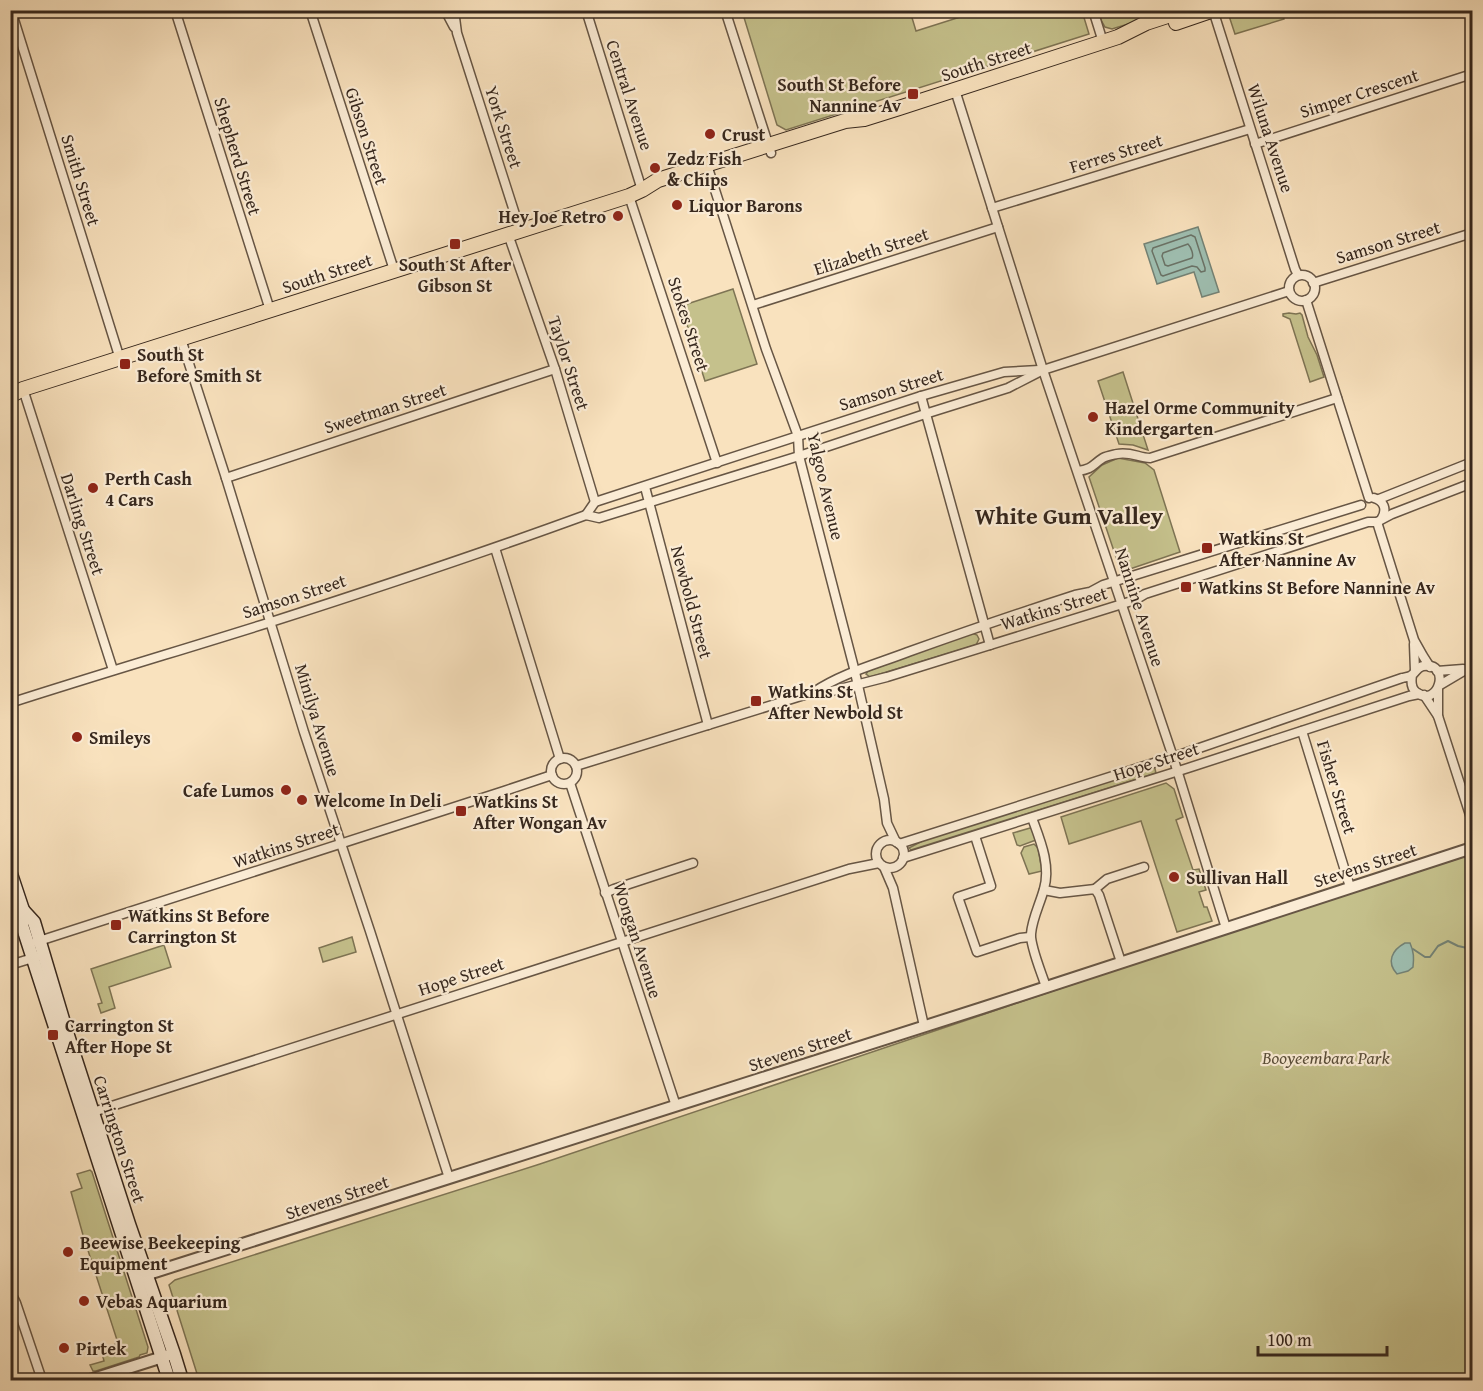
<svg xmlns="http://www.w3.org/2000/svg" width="1483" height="1391" viewBox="0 0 1483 1391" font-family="'Gentium Book Plus',serif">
	<rect width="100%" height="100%" fill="#f9e2be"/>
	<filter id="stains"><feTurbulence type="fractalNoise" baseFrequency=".00333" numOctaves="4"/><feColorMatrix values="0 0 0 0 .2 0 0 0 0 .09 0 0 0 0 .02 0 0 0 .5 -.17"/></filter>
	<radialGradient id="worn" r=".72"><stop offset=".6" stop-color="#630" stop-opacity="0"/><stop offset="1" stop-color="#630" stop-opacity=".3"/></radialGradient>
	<g fill="#c5c18c" stroke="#7e7454" stroke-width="1.5">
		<polygon points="742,11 910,11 916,31 979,11 1082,11 1089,34 786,130 777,125"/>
		<polygon points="1098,11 1170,11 1112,29 1105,27 1101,20"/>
		<polygon points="1236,11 1282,11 1284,19 1235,34 1229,16 1232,12"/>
		<polygon points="733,289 757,364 705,381 681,306"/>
		<polygon points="1289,313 1296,314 1300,313 1302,315 1308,337 1317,355 1324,377 1310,382 1290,319 1283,316 1283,314"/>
		<polygon points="1123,372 1148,450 1133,445 1119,444 1098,381"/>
		<polygon points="1118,458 1145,463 1154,470 1180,552 1121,572 1089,477 1102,465"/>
		<polygon points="972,633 977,635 979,639 976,645 870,677 866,674 868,671"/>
		<polygon points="1154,765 1156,773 911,850 909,848 941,831"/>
		<polygon points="1166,783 1174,789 1183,817 1176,820 1193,870 1199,869 1206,890 1199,892 1204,907 1207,907 1212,921 1177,932 1141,821 1069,844 1061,817"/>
		<polygon points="1030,828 1032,828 1036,840 1020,846 1017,845 1013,833"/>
		<polygon points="1034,844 1038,848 1042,871 1029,874 1021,853 1024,847"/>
		<polygon points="1472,854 1472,1380 199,1380 169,1285 175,1280 540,1164 1133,964"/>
		<polygon points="352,937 356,952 323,962 319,948"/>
		<polygon points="164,945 171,967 109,987 115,1008 101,1013 98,1004 102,1003 91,969"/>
		<polygon points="90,1170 92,1172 148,1347 147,1353 140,1355 139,1357 96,1371 93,1371 90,1365 104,1361 102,1353 112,1349 111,1346 118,1343 83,1235 71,1192 82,1188 77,1174"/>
	</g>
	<g fill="#9ebeb0" stroke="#748275" stroke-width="1.5">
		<polygon points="1198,227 1219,292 1202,297 1194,272 1157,284 1144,244"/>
		<path d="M1405,943H1410C1414,952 1414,958 1413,967L1408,971L1397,974C1386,962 1392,950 1405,943Z"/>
	</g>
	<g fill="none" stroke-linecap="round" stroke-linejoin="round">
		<g stroke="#6a7266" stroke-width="1.5">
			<polygon points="1191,235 1195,237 1205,268 1205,271 1201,272 1197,267 1192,266 1163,276 1161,275 1152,251 1153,248"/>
			<path d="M1188,244C1191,247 1194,255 1192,258L1168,266L1165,265L1162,256L1163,253Z"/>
		</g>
		<polyline stroke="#748275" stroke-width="2" points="1413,949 1425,957 1430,957 1438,946 1448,941 1458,946 1472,949"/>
		<g stroke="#675645" stroke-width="11">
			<g id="minor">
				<polyline points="11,10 120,359"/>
				<polyline points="175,10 270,310"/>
				<polyline points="310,10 394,270"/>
				<polyline points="445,10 454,27"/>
				<polyline points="454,10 457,33 520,230"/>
				<polyline points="586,10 642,190"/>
				<polyline points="725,10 771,153"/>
				<polyline points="1093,10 1103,42"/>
				<polyline points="1213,10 1295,269 1298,275"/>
				<polyline points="955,90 1043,370 1173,757 1226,928"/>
				<polyline points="1255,144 1472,74"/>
				<polyline points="707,165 766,349 798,436 799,456 854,668 884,799 887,823 896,842"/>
				<polyline points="629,196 717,463"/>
				<polyline points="992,208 1250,129"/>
				<polyline points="508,234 555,369 595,502"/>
				<circle cx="1302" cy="288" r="13"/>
				<polyline points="1313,283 1472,233"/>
				<polyline points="1306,300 1369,498"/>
				<polyline points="753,305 998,227"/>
				<polyline points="181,339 226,478 304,732 370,931 449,1178"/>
				<polyline points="23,389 113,670"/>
				<polyline points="921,396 990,645"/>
				<path d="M1078,471C1093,469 1092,465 1103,458C1107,456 1113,455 1117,454C1130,451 1139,458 1150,458L1337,398"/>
				<polyline points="226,478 555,369"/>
				<polyline points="645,487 708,725"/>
				<path d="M1374,498C1384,501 1387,509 1382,518"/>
				<polyline points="1379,499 1472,462"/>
				<polyline points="586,515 595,502 921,396 1004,372 1039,370"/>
				<polyline points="1377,522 1414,640 1423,656 1430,667"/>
				<polyline points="495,548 560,759"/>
				<polyline points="1414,644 1415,671"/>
				<polyline points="1437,671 1463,669"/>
				<polyline points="1440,685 1467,669 1472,667"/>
				<polyline points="1438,689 1438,716 1472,821"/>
				<polyline points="814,692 828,692 887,677 1135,600 1145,594 1368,522 1377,522 1392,514 1472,483"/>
				<polyline points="1424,695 1438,716"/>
				<path d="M10,703C97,675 185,649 271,622C377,588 482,553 586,515L599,518L799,456L925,414L1008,388L1043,370L1289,291"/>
				<polyline points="1302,731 1350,887"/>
				<circle cx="564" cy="771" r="13"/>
				<path d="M576,766L814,692C842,673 877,664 908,652C964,632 1019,613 1075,595L1090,592L1103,585L1361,505"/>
				<polyline points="570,783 676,1106"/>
				<path d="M1032,818C1040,840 1051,865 1044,889C1040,904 1032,919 1031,934C1030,946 1042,974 1046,987"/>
				<polyline points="975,836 991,886 958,897 977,952 1020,938 1030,937"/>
				<circle cx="890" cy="854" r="14"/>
				<path d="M899,844L1182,754L1402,678C1406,677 1409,677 1412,675C1416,672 1417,667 1423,666C1452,661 1439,710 1416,692C1411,688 1411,681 1412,675"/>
				<polyline points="903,858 1188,768 1409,696 1419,694"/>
				<polyline points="884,867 893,888 924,1026"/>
				<polyline points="1095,889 1107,879 1144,867"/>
				<polyline points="1044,890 1060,893 1095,889 1099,895 1121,962"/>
				<polyline points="605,893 614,889 693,863"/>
				<polyline points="36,942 504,791 552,775"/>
				<polyline points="10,965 36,957"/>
				<polyline points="90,1113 849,869 879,863"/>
				<polyline points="10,1291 16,1303 42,1380"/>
			</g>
		</g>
		<g stroke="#675645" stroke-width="14">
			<g id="tertiary">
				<polyline points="139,1277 982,1008 1472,848"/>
				<polyline points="90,1380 169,1355"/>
			</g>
		</g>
		<g stroke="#36271d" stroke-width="15">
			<g id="secondary">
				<polyline points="10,871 23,910 22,925 169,1380"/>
				<polyline points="23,910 34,922 65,1026 129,1224 174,1354 182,1380"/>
			</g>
		</g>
		<g stroke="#36271d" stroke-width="16">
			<g id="primary">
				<polyline points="1176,23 1214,10"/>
				<polyline points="10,396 23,389 629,196 642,190 658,180 845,121 864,119 899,108 1118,37 1146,23 1186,10"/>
			</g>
		</g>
		<use href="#minor" stroke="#fbecd5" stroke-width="8"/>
		<use href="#tertiary" stroke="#fbecd5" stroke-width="10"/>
		<use href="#secondary" stroke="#fbecd5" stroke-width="12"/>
		<use href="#primary" stroke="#f9e2be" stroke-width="14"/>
	</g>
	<g fill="#8f2418" stroke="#fbecd5" stroke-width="2">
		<rect x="907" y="88" width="12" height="12" rx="3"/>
		<circle cx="710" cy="134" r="6"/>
		<circle cx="655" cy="168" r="6"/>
		<circle cx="677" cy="205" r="6"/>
		<circle cx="618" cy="216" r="6"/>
		<rect x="449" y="238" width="12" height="12" rx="3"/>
		<rect x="119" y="358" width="12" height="12" rx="3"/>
		<circle cx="1093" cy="417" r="6"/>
		<circle cx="93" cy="488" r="6"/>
		<rect x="1201" y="542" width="12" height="12" rx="3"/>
		<rect x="1180" y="581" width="12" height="12" rx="3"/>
		<rect x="750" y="695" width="12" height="12" rx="3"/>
		<circle cx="77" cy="737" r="6"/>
		<circle cx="286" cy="790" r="6"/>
		<circle cx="302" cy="800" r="6"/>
		<rect x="455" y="805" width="12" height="12" rx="3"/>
		<circle cx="1174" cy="877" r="6"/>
		<rect x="110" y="919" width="12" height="12" rx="3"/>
		<rect x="47" y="1029" width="12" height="12" rx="3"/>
		<circle cx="68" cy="1252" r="6"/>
		<circle cx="84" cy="1301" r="6"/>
		<circle cx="64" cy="1348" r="6"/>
	</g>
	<g text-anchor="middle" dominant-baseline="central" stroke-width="4.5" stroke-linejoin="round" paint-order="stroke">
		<g font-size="18" fill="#36271d" stroke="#fbecd5">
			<text transform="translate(986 61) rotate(-18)">South Street</text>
			<text transform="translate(1359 93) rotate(-18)">Simper Crescent</text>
			<text transform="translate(630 95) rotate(72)">Central Avenue</text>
			<text transform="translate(504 127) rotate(72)">York Street</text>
			<text transform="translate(367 136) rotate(72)">Gibson Street</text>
			<text transform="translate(1271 138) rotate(72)">Wiluna Avenue</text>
			<text transform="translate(1116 153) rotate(-17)">Ferres Street</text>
			<text transform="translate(238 156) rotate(73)">Shepherd Street</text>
			<text transform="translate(81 180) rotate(73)">Smith Street</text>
			<text transform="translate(1388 242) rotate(-17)">Samson Street</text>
			<text transform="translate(871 251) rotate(-18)">Elizabeth Street</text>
			<text transform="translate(327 273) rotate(-18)">South Street</text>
			<text transform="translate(689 324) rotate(72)">Stokes Street</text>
			<text transform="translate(569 363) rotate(72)">Taylor Street</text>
			<text transform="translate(891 389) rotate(-17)">Samson Street</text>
			<text transform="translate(385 408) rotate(-18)">Sweetman Street</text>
			<text transform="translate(826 486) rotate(77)">Yalgoo Avenue</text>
			<text transform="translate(83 524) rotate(72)">Darling Street</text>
			<text transform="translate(294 596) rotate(-18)">Samson Street</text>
			<text transform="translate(692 602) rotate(75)">Newbold Street</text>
			<text transform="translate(1140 607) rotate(72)">Nannine Avenue</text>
			<text transform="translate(1054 608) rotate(-17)">Watkins Street</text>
			<text transform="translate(318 720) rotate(73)">Minilya Avenue</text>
			<text transform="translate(1156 761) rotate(-18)">Hope Street</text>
			<text transform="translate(1337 787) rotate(73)">Fisher Street</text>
			<text transform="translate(286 845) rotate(-18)">Watkins Street</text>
			<text transform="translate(1365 865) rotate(-18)">Stevens Street</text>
			<text transform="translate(638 940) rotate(72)">Wongan Avenue</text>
			<text transform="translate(461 976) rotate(-18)">Hope Street</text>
			<text transform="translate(800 1049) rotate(-18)">Stevens Street</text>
			<text transform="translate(120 1139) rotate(72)">Carrington Street</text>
			<text transform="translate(337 1197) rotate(-18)">Stevens Street</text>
		</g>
		<g font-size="18" font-weight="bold" fill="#36271d" stroke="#fbecd5" text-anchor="start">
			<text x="901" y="84" text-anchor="end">South St Before<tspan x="901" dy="21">Nannine Av</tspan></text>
			<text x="722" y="134">Crust</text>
			<text x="667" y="158">Zedz Fish<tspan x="667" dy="21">&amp; Chips</tspan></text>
			<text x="689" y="205">Liquor Barons</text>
			<text x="606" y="216" text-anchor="end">Hey Joe Retro</text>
			<text x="455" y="264" text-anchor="middle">South St After<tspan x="455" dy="21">Gibson St</tspan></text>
			<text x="137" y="354">South St<tspan x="137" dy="21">Before Smith St</tspan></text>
			<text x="1105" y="407">Hazel Orme Community<tspan x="1105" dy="21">Kindergarten</tspan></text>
			<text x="105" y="478">Perth Cash<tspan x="105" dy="21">4 Cars</tspan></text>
			<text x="1219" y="538">Watkins St<tspan x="1219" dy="21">After Nannine Av</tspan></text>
			<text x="1198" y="587">Watkins St Before Nannine Av</text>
			<text x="768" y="691">Watkins St<tspan x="768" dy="21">After Newbold St</tspan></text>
			<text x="89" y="737">Smileys</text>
			<text x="274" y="790" text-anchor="end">Cafe Lumos</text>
			<text x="314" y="800">Welcome In Deli</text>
			<text x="473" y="801">Watkins St<tspan x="473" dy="21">After Wongan Av</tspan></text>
			<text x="1186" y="877">Sullivan Hall</text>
			<text x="128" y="915">Watkins St Before<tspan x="128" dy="21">Carrington St</tspan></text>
			<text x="65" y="1025">Carrington St<tspan x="65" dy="21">After Hope St</tspan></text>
			<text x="80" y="1242">Beewise Beekeeping<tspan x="80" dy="21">Equipment</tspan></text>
			<text x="96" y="1301">Vebas Aquarium</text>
			<text x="76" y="1348">Pirtek</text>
		</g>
		<g font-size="18" font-style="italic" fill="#5a4e39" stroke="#fbecd5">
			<text x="1326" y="1057">Booyeembara Park</text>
		</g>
		<g font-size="24" font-weight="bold" fill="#36271d" stroke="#fbecd5">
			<text x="1069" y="515">White Gum Valley</text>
		</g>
	</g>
	<rect width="1483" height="1391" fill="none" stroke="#f9e2be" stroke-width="36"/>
	<rect x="12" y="12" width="1459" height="1367" fill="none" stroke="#36271d" stroke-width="3"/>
	<rect x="18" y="18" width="1447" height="1355" fill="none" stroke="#36271d" stroke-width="1.5"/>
	<path d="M1258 1346v9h129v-9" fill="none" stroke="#36271d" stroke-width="3"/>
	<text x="1267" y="1346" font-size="18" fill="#36271d" stroke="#fbecd5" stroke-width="4.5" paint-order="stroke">100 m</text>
	<rect width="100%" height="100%" filter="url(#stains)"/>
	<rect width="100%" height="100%" fill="url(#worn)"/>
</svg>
